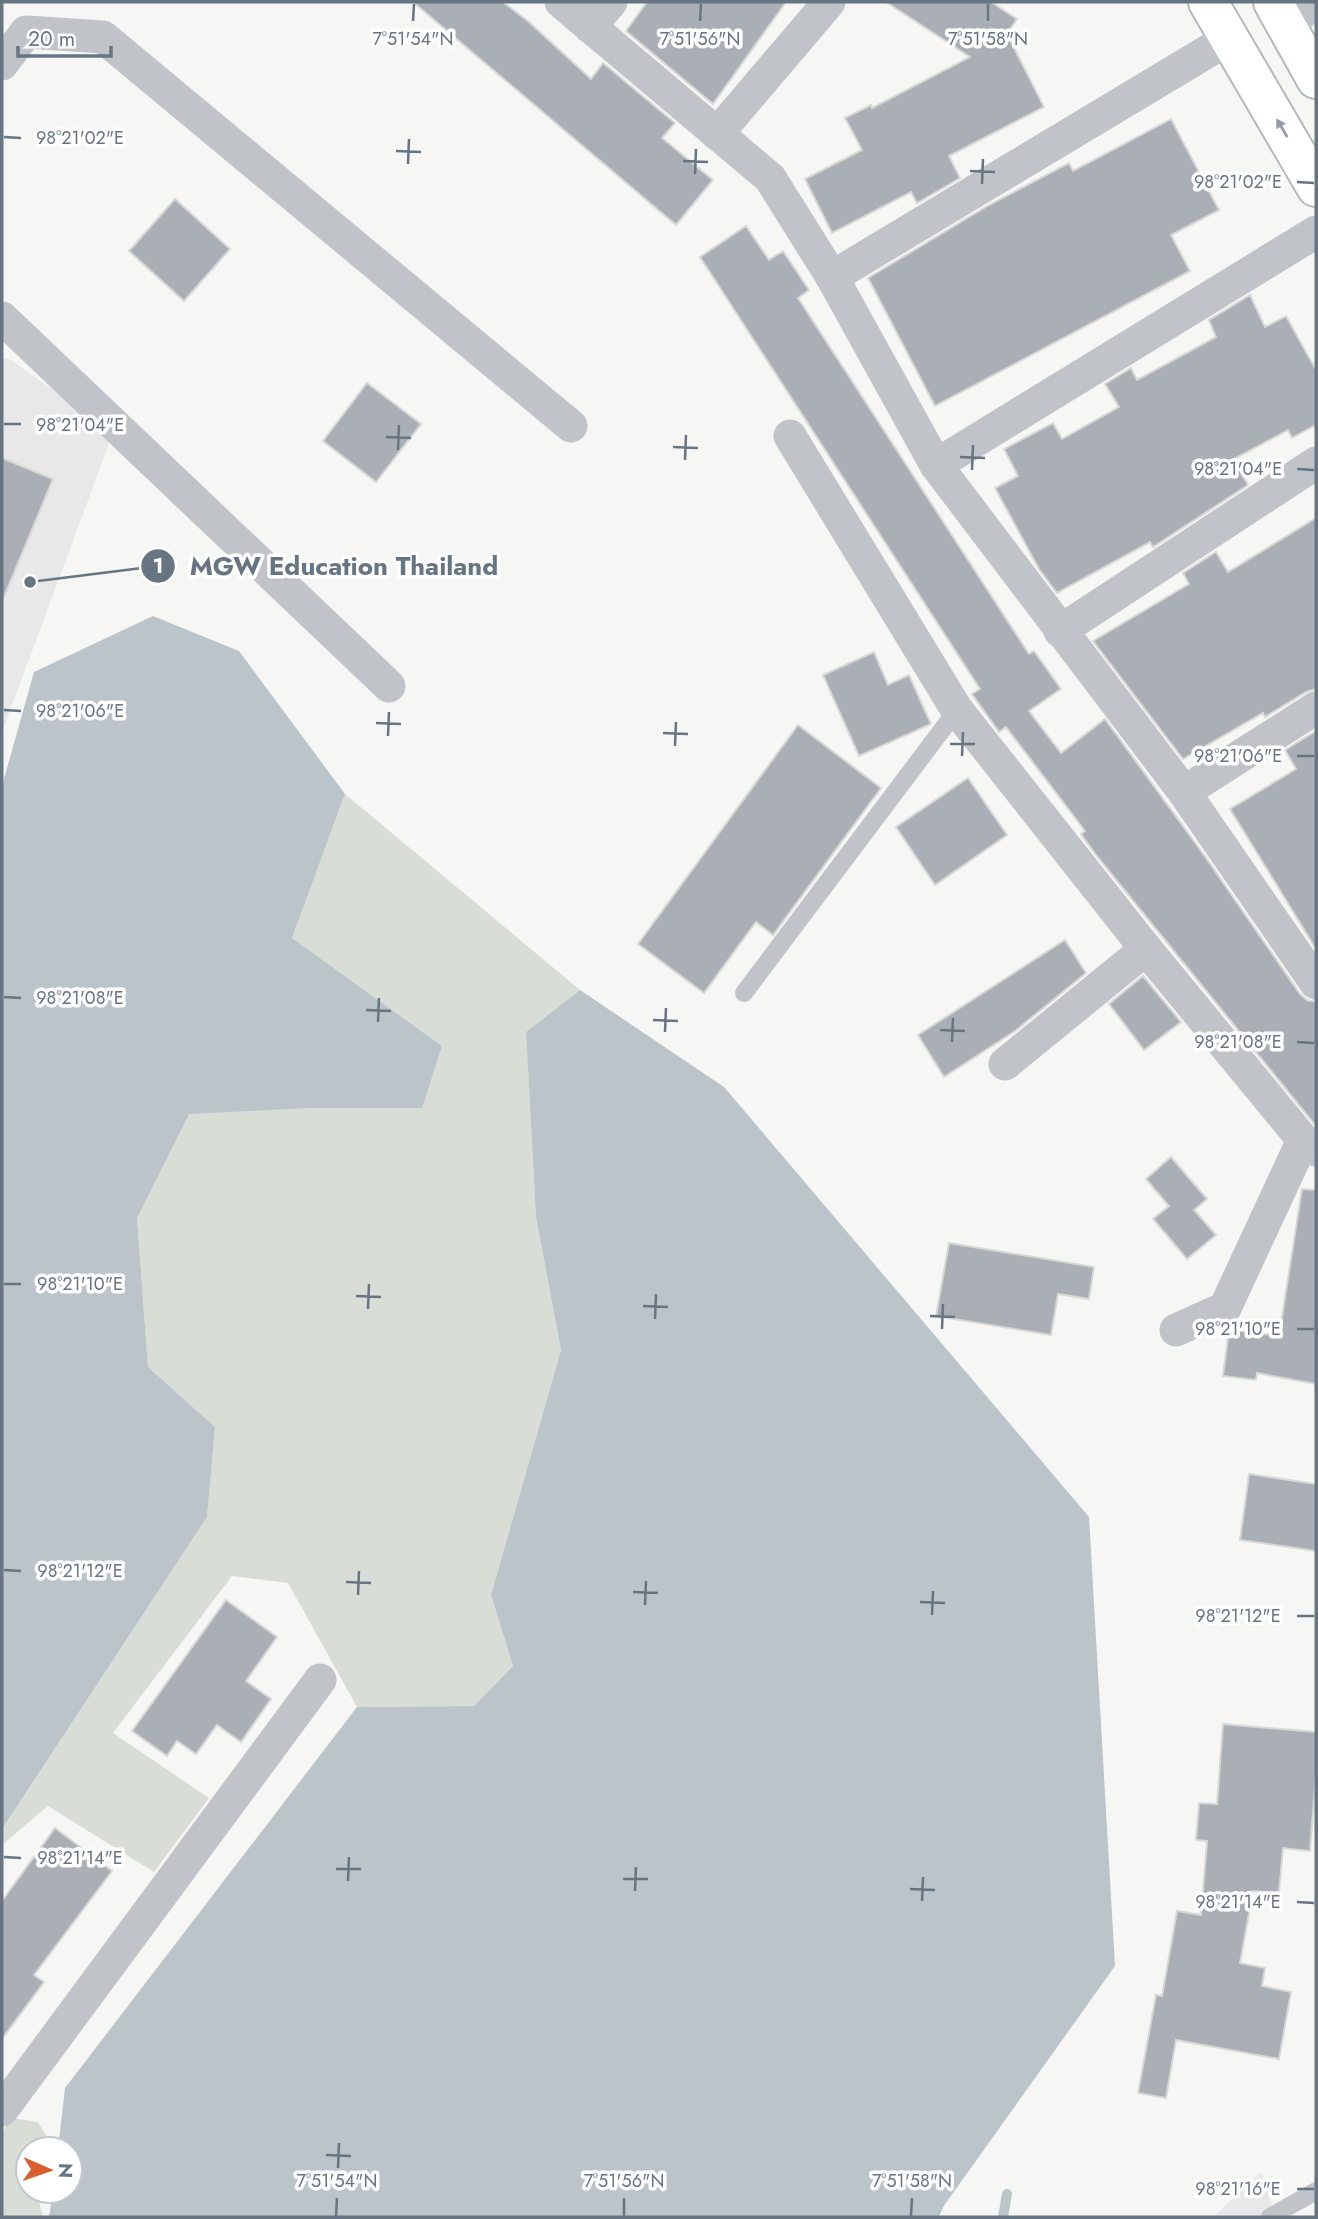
<svg xmlns="http://www.w3.org/2000/svg" width="1318" height="2219" viewBox="0 0 1318 2219" font-family="Jost,sans-serif">
	<rect width="100%" height="100%" fill="#f6f7f4"/>
	<g fill="#e7e8e7">
		<polygon points="2,358 11,360 113,433 2,732"/>
		<polygon points="1261,2172 1276,2217 1213,2217"/>
	</g>
	<g fill="#d8ddd5">
		<polygon points="345,794 580,990 526,1032 536,1217 561,1350 491,1595 513,1666 474,1706 357,1707 288,1583 232,1576 113,1733 209,1798 154,1872 48,1806 2,1845 2,1829 207,1517 215,1427 148,1367 137,1218 189,1113 311,1108 421,1108 442,1046 292,938"/>
		<polygon points="12,2118 38,2122 47,2137 34,2146 34,2149 28,2149 28,2191 36,2191 43,2217 2,2217 2,2132"/>
	</g>
	<g fill="#bac4c9">
		<polygon points="153,616 239,651 345,794 292,938 442,1046 422,1108 311,1108 189,1114 137,1218 148,1367 215,1427 207,1517 2,1829 2,786 34,672"/>
		<polygon points="580,990 724,1087 1089,1517 1115,1966 943,2207 939,2217 49,2217 53,2191 70,2191 70,2149 58,2149 65,2088 357,1707 474,1706 513,1666 491,1595 561,1350 536,1217 526,1032"/>
	</g>
	<g fill="none" stroke-linecap="round" stroke-linejoin="round">
		<polyline stroke="#bac4c9" stroke-width="10" points="1003,2217 1007,2194"/>
	</g>
	<g fill="#a9afb5" stroke="#d8d8d6" stroke-width="2">
		<polygon points="413,2 503,2 529,22 591,79 603,63 675,123 662,138 713,180 676,225"/>
		<polygon points="647,2 786,2 713,104 626,31"/>
		<polygon points="886,2 991,2 1017,19 1007,34 1044,107 949,156 960,178 917,203 911,192 832,233 805,179 862,150 845,118 871,105 872,108 970,57"/>
		<polygon points="1171,119 1219,210 1171,235 1190,271 935,406 868,278 989,205 1069,163 1073,171"/>
		<polygon points="175,199 230,249 184,301 129,251"/>
		<polygon points="746,226 769,260 783,251 809,290 798,298 1029,654 1034,651 1061,689 1029,711 1061,753 1105,719 1204,855 1300,994 1307,1000 1316,1002 1316,1126 1096,855 1081,834 1085,831 1006,727 999,732 972,694 980,689 700,257"/>
		<polygon points="1250,295 1265,327 1286,316 1316,370 1316,425 1292,438 1288,430 1234,459 1248,485 1153,547 1150,542 1057,593 1039,569 995,488 1018,476 1004,449 1053,423 1062,439 1119,407 1105,384 1131,368 1137,380 1216,337 1209,320"/>
		<polygon points="367,383 421,424 376,482 323,441"/>
		<polygon points="2,458 53,479 2,602"/>
		<polygon points="1316,518 1316,689 1306,692 1265,717 1263,713 1183,759 1093,641 1189,584 1183,573 1216,552 1228,572"/>
		<polygon points="874,652 888,685 909,675 931,724 859,756 823,675"/>
		<polygon points="798,725 881,788 773,935 756,922 704,993 638,944"/>
		<polygon points="1316,731 1316,949 1230,809 1296,769 1285,750"/>
		<polygon points="968,778 1007,835 935,885 896,827"/>
		<polygon points="1065,940 1086,973 1015,1031 944,1077 918,1035"/>
		<polygon points="1143,976 1181,1022 1144,1050 1109,1004"/>
		<polygon points="1171,1157 1207,1199 1194,1210 1216,1235 1187,1259 1153,1219 1169,1206 1146,1179"/>
		<polygon points="1302,1189 1316,1190 1316,1384 1257,1373 1256,1380 1223,1376 1229,1329 1279,1336"/>
		<polygon points="949,1243 1094,1267 1089,1299 1058,1294 1051,1335 936,1316"/>
		<polygon points="1249,1474 1316,1484 1316,1551 1240,1540"/>
		<polygon points="226,1600 277,1637 246,1681 271,1699 241,1742 217,1725 196,1754 177,1741 167,1756 132,1731"/>
		<polygon points="1223,1724 1316,1732 1316,1772 1310,1851 1283,1848 1279,1893 1253,1891 1240,1963 1265,1968 1262,1986 1291,1992 1279,2059 1176,2040 1166,2098 1138,2093 1156,1995 1162,1996 1177,1911 1201,1915 1207,1841 1196,1840 1199,1803 1217,1804"/>
		<polygon points="55,1828 112,1871 34,1975 44,1982 2,2039 2,1901"/>
	</g>
	<g fill="none" stroke-linecap="round" stroke-linejoin="round">
		<g stroke="#b5b9bd" stroke-width="42">
			<g id="secondary">
				<polyline points="1208,2 1316,187"/>
				<polyline points="1273,2 1316,79"/>
			</g>
		</g>
		<g stroke="#c0c3c7" stroke-width="18">
			<polyline points="744,993 957,710"/>
			<polyline points="1270,2217 1316,2191"/>
		</g>
		<g stroke="#c0c3c7" stroke-width="33">
			<polyline points="561,2 770,178 832,277 936,465 1184,792 1316,983"/>
			<polyline points="590,27 611,2"/>
			<polyline points="1287,27 1314,2"/>
			<polyline points="2,64 26,32 103,37 571,426"/>
			<polyline points="717,134 829,2"/>
			<polyline points="832,277 1230,38"/>
			<polyline points="2,318 389,686"/>
			<polyline points="790,436 957,710 1146,949 1303,1140 1316,1150"/>
			<polyline points="936,465 1316,232"/>
			<polyline points="1060,631 1316,463"/>
			<polyline points="1184,792 1316,708"/>
			<polyline points="1005,1064 1146,949"/>
			<polyline points="1176,1330 1225,1308 1303,1140"/>
			<polyline points="2,2110 320,1680"/>
		</g>
		<use href="#secondary" stroke="#fff" stroke-width="38"/>
	</g>
	<defs><path id="oneway-solid" d="M-6-.8H1V-3.2L6.5 0L1 3.2V.8H-6Z" transform="scale(1.75)"/></defs>
	<use fill="#959ea8" href="#oneway-solid" transform="translate(1282 128) rotate(-120)"/>
	<path fill="none" stroke="#677583" stroke-width="2.5" d="M413,21L414,4M700,21L701,4M988,21V4M4,137L21,138M396,151L421,152M683,161L708,162M408,164L409,139M970,171L995,172M695,174L696,149M1297,182L1314,183M982,184L983,159M4,424H21M386,437L411,438M673,447L698,448M398,450L399,425M960,457L985,458M685,460L686,435M1297,469L1314,470M972,470L973,445M4,710L21,711M376,723L401,724M663,733L688,734M388,736L389,712M950,744H975M675,746L676,722M962,756L963,732M1297,756H1314M4,997L21,998M366,1010L391,1011M653,1020L678,1021M378,1022L379,998M940,1030L965,1031M665,1032L666,1008M952,1042L953,1018M1297,1042L1314,1043M4,1284H21M356,1296L381,1297M643,1306L668,1307M368,1309L369,1284M930,1316L955,1317M655,1319L656,1294M942,1329L943,1304M1297,1329H1314M4,1570L21,1571M346,1582L371,1583M633,1592L658,1593M358,1595L359,1571M920,1602L945,1603M645,1605L646,1581M932,1615L933,1591M1297,1616H1314M4,1857L21,1858M336,1869H361M623,1879H648M348,1881L349,1857M910,1889L935,1890M635,1891L636,1867M922,1901L923,1877M1297,1902L1314,1903M326,2155L351,2156M338,2168L339,2143M1297,2189H1314M336,2216L337,2198M624,2216V2198M911,2216L912,2198"/>
	<g font-size="18" text-anchor="middle" fill="#677583" stroke="#fff" stroke-width="7" stroke-linejoin="round" paint-order="stroke">
		<text x="413" y="45">7°51'54"N</text>
		<text x="700" y="45">7°51'56"N</text>
		<text x="988" y="45">7°51'58"N</text>
		<text x="80" y="144">98°21'02"E</text>
		<text x="1238" y="188">98°21'02"E</text>
		<text x="80" y="431">98°21'04"E</text>
		<text x="1238" y="475">98°21'04"E</text>
		<text x="80" y="717">98°21'06"E</text>
		<text x="1238" y="762">98°21'06"E</text>
		<text x="80" y="1004">98°21'08"E</text>
		<text x="1238" y="1048">98°21'08"E</text>
		<text x="80" y="1290">98°21'10"E</text>
		<text x="1238" y="1335">98°21'10"E</text>
		<text x="80" y="1577">98°21'12"E</text>
		<text x="1238" y="1622">98°21'12"E</text>
		<text x="80" y="1864">98°21'14"E</text>
		<text x="1238" y="1908">98°21'14"E</text>
		<text x="337" y="2187">7°51'54"N</text>
		<text x="624" y="2187">7°51'56"N</text>
		<text x="912" y="2187">7°51'58"N</text>
		<text x="1238" y="2195">98°21'16"E</text>
	</g>
	<path fill="none" stroke="#677583" stroke-width="2.5" d="M30 582L158 566"/>
	<g fill="#677583" stroke="#fff" stroke-width="2.5">
		<circle cx="30" cy="582" r="7"/>
		<circle cx="158" cy="566" r="18"/>
	</g>
	<g font-size="21" text-anchor="middle" font-weight="bold" fill="#fff">
		<text x="158" y="573">1</text>
	</g>
	<g font-size="26" text-anchor="middle" font-weight="bold" fill="#677583" stroke="#fff" stroke-width="7" stroke-linejoin="round" paint-order="stroke">
		<text x="344" y="575">MGW Education Thailand</text>
	</g>
	<rect width="1318" height="2219" fill="none" stroke="#677583" stroke-width="7"/>
	<g transform="translate(49 2170) rotate(92)"><circle r="33" fill="#ffffff" stroke="#c2c8cd" stroke-width="2"/>
	<path d="M0-5L12 26L0 18L-12 26Z" fill="#dc5e2e"/>
	<text y="-10" font-size="19" font-weight="bold" text-anchor="middle" fill="#677583">N</text>
	</g>
	<path d="M18 46v10h93v-10" fill="none" stroke="#677583" stroke-width="3.5"/>
	<text x="28" y="46" font-size="21" fill="#677583" stroke="#ffffff" stroke-width="5" paint-order="stroke">20 m</text>
</svg>
